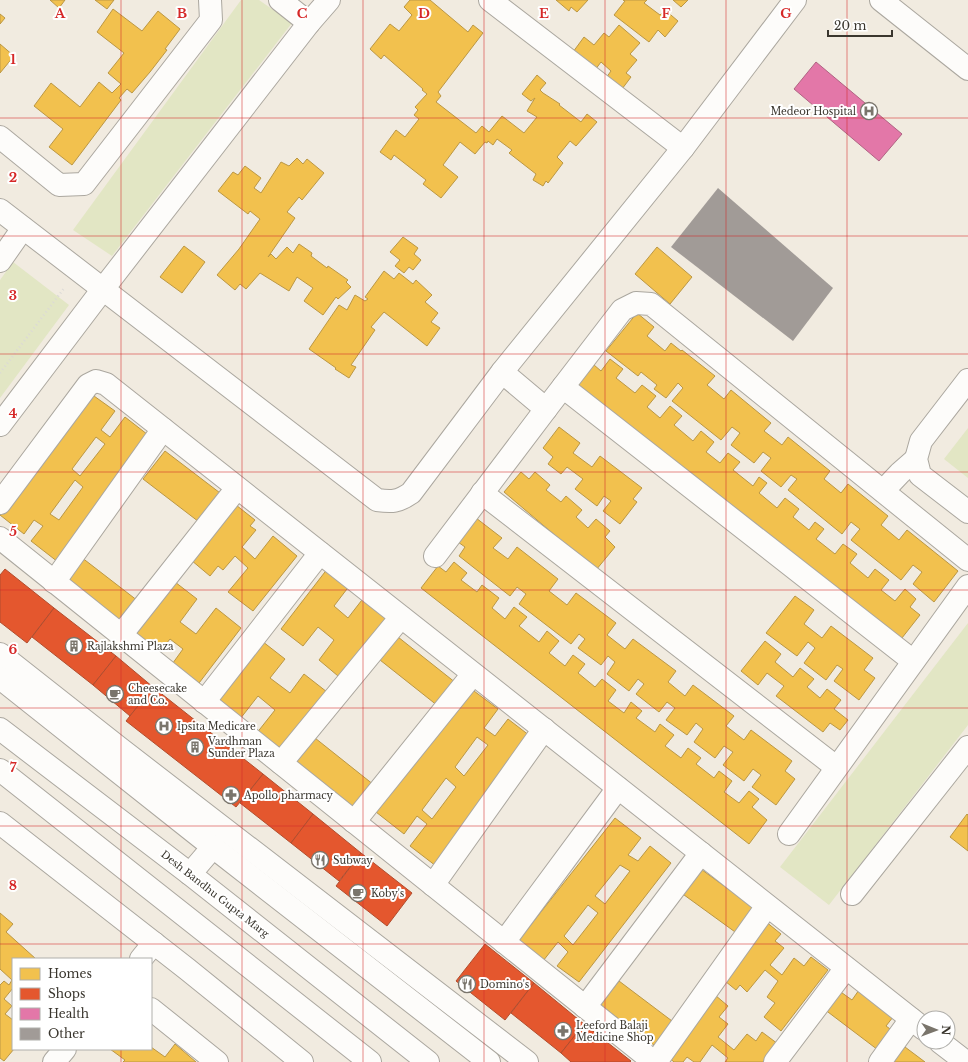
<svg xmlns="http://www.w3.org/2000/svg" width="968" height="1062" viewBox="0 0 968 1062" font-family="'Libre Baskerville',serif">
	<rect width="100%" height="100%" fill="#f1ebe0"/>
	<g fill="#e2e6c4">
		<polygon points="241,0 259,0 292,23 112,256 73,230"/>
		<polygon points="13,262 69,305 0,398 0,280"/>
		<polygon points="968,428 968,478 944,459"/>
		<polygon points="968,623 968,725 829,905 780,867"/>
	</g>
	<g fill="#f2c14e" stroke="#bb9744" fill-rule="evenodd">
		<polygon points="50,0 65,0 59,8"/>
		<polygon points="95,0 114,0 107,9"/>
		<polygon points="410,0 430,0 468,32 473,25 483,33 438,92 441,96 436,102 476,133 482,126 489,132 502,116 524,133 537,117 527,111 535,98 531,101 522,94 537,75 546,83 540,90 543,93 560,104 559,105 581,122 587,114 597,122 576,146 570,141 557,157 563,163 548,183 546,181 543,186 533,180 536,174 509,153 512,150 497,139 493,145 488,141 487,143 485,142 475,154 460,142 443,165 458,177 441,198 423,184 426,180 394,155 391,160 380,152 396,130 405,137 419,119 414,115 418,110 415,107 427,94 422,90 423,89 384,55 381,59 370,49 390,24 399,31 412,15 404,7"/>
		<polygon points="556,0 588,0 577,12 571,7 569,11"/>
		<polygon points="623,0 647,0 644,3 660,15 665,10 678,21 665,37 658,30 649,42 614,15 625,1"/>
		<polygon points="673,0 688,0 681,7"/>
		<polygon points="113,9 142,31 158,11 180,29 165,49 167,50 150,72 132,93 127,89 119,98 121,100 72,165 49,147 63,129 34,106 51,83 80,107 99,82 112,93 121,84 108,73 124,53 97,32"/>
		<polygon points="0,14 5,18 0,24"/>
		<polygon points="619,25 640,43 630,54 637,60 626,73 631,77 622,89 606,78 611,71 601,62 595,70 573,52 584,37 594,45 604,33 609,37"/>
		<polygon points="0,44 14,56 0,73"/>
		<polygon points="297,158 303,164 307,159 324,173 302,200 299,197 287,212 295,218 268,257 271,254 276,259 287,247 293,253 299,244 312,253 311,256 327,268 328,266 348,280 346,282 351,287 338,299 336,297 323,315 304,301 313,288 297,277 289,291 260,273 246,289 240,284 235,290 217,275 239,249 260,219 250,211 248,214 218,191 233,172 238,175 245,166 261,178 254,188 261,193 281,162 289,166"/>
		<polygon points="403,237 418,248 414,254 421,260 413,270 409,267 404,273 395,266 400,260 390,252"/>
		<polygon points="184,246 205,262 182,293 160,277"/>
		<polygon points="657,247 692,277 670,304 635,274"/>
		<polygon points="384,271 394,279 399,273 413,284 416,280 432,295 425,302 438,313 431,322 440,328 427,346 384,312 371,327 375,330 351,365 356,367 349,378 335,369 336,368 309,349 339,305 347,310 355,295 365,301 368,299 365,297"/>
		<polygon points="637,313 654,327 647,336 665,351 671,343 681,351 682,350 715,376 707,385 724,399 731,390 771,423 764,431 782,445 788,437 830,471 824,479 841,493 848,484 888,516 881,525 899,540 907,530 958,571 934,602 913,584 922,572 913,565 901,580 851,540 860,529 851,522 842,534 788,490 797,479 791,475 781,487 761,471 771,458 763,452 754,463 731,445 740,433 732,427 721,440 672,401 683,388 678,383 666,398 654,389 657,385 641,372 638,376 606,351"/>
		<polygon points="610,359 623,369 616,378 635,393 642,385 656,396 647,407 660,418 670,406 682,416 674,425 693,441 701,431 714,442 706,452 720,463 728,453 740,462 733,470 753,486 759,477 767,483 759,493 777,508 785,498 799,509 793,517 809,530 815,522 824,529 816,539 835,554 843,544 857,554 850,563 868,578 875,569 889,580 881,590 895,601 905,589 916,599 910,607 920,615 898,643 577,386 594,365 601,371"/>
		<path d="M87,391L115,411L101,430L110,437L125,417L152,438L58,562L31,541L43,526L34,520L24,534L0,515V510ZM96,437L105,444L80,476L72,469ZM75,480L83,487L59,520L50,514Z"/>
		<polygon points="559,427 580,443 573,453 592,467 600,456 642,488 633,499 637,502 620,524 603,511 611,501 604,496 597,506 575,489 583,479 567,467 561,474 548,464 553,457 543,448"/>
		<polygon points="165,451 224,496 203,525 143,479"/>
		<polygon points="521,472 529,479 535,472 550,485 546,490 561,502 566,496 582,510 576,517 588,528 596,519 610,531 605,537 615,547 596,570 504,492"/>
		<polygon points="236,505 255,520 250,526 256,530 242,547 255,559 273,536 297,556 253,611 228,592 248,568 235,556 223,570 218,566 210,576 191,560"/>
		<polygon points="476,518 502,538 493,548 508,559 517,547 558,579 549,591 567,605 576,593 616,623 607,635 625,649 633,639 676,671 668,682 685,696 693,685 734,716 726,726 744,740 751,730 792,761 785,771 795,779 776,805 752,787 761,775 753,769 744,781 723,765 733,752 724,746 715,758 694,742 703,729 696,723 687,735 666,720 675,708 667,702 659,712 636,694 644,684 638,679 629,691 607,674 615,662 608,656 601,665 578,648 585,639 579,634 571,644 519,604 526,594 517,587 510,596 459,556 465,547 458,542"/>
		<polygon points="81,557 138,601 119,625 63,582"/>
		<polygon points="454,562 467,573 461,580 477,592 482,585 499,598 492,608 505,619 514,607 527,617 519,626 539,642 547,631 559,641 549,653 565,666 573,655 585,664 578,673 595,687 602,679 616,690 608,701 624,713 631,702 642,711 636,718 655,732 660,724 674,735 665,746 681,758 688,748 701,758 696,764 714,778 719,771 732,781 724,792 739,803 749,791 759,799 752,807 767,820 749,844 421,588 438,566 446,572"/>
		<polygon points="328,568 350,585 334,606 348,618 365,596 393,618 344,681 319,660 334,640 318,627 303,646 281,629"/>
		<polygon points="175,582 197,599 180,622 196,634 216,608 241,628 196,687 170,667 183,649 170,639 158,654 134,635"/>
		<polygon points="795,596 814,610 804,624 822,638 831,626 873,658 864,670 875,678 859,700 834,681 843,669 837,665 826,680 804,663 815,648 808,642 797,656 766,633"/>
		<polygon points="398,637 456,683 438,706 380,660"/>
		<polygon points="258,638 285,659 270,678 290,693 304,674 327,692 281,753 256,734 275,710 258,696 240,719 212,698"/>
		<polygon points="765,641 781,654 775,662 793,677 800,668 814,679 807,687 820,698 827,689 841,700 834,709 848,720 840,730 830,723 823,732 776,696 784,686 767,673 758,685 741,671"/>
		<path d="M470,688L498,709L484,728L495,736L508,719L534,739L436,866L410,846L427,824L417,816L404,834L376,812ZM477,737L488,745L464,776L455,767ZM446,778L456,787L432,819L422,810Z"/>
		<polygon points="315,738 374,785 353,812 294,764"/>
		<polygon points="967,814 968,815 968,851 950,837"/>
		<path d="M615,818L641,838L628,855L638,861L650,846L671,863L579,982L557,966L568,952L558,942L543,961L518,941ZM620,865L630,871L605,904L595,896ZM588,905L598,913L573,945L564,936Z"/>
		<polygon points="698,867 760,912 742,937 680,892"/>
		<polygon points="0,913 13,924 6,932 36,959 13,959 13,988 4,999 12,1006 5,1014 13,1020 13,1049 14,1049 4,1061 0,1058 0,985 4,981 9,985 12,980 0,969"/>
		<polygon points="765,921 781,934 775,941 784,948 770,965 782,975 794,958 804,966 811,957 828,970 781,1031 764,1017 775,1003 767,997 778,981 765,970 747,992 740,985 736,990 720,977"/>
		<polygon points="619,981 676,1024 658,1048 600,1005"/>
		<polygon points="838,990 852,1000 859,990 893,1017 886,1026 897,1034 882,1053 824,1009"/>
		<polygon points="715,995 728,1006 719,1017 728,1024 718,1037 734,1050 747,1034 756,1041 762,1032 778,1044 765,1062 725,1062 728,1058 712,1045 700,1062 694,1062 687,1057 683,1062 674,1062 667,1056"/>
		<polygon points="175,1044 196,1062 123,1062 125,1060 110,1049 151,1049 151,1047 165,1057"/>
		<polygon points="901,1044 925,1062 887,1062"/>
	</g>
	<g fill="#e4572e" stroke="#b14d2e">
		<polygon points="5,569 54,608 27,643 0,622 0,575"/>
		<polygon points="54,608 116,656 93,685 32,637"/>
		<polygon points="116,656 153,687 130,716 93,685"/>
		<polygon points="153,687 263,774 236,807 126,721"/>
		<polygon points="263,774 313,814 291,843 240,803"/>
		<polygon points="313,814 361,853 339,881 291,843"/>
		<polygon points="361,853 412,893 387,926 336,886"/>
		<polygon points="485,944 534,983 505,1020 456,981"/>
		<polygon points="534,983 584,1024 561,1053 511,1013"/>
		<polygon points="584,1024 631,1061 630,1062 571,1062 561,1053"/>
	</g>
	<polygon fill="#e377a8" stroke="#b06483" points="816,62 902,134 879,161 794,89"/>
	<polygon fill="#a19b97" points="718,188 833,288 793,341 671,247"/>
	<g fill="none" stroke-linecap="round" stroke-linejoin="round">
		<g stroke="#aba79f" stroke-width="24">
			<g id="minor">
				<polyline points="280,0 309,23"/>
				<polyline points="490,0 683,148"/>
				<polyline points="881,0 968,69"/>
				<polyline points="0,137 59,185 84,184 211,20 210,0"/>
				<path d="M0,210L377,500C392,502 398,502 411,493L502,372L683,148L795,0"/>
				<polyline points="0,261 23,228"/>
				<polyline points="502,372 546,409 622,310 636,303 651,304 968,560"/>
				<polyline points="968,380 921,441 916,459 920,475 968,512"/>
				<polyline points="563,387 913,661"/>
				<polyline points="0,425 103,289 309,23 329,0"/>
				<polyline points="883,491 900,473 916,459"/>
				<polyline points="482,493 836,767"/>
				<polyline points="0,503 88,385 96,381 106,384 924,1029"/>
				<polyline points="0,538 654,1062"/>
				<polyline points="435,556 546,409"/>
				<polyline points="54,582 163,429"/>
				<polyline points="121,635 237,488"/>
				<polyline points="0,654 118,747 527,1062"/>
				<polyline points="0,678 213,847 489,1062"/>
				<polyline points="204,702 320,553"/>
				<polyline points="0,729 190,874 428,1062"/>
				<polyline points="281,763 401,617"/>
				<polyline points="0,770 370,1062"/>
				<polyline points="354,822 473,674"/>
				<polyline points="0,823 187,969 302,1062"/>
				<polyline points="789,834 968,586"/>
				<polyline points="190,874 213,847"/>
				<polyline points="433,885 544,729"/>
				<polyline points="852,894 968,747"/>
				<polyline points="504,942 618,788"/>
				<polyline points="141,959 154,943"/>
				<polyline points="585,1007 701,853"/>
				<polyline points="151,1009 217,1062"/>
				<polyline points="940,1042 966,1062"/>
				<polyline points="54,1062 65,1049"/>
				<polyline points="656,1062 767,906"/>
				<polyline points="775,1062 846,968"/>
				<polyline points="880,1062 911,1019"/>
			</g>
		</g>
		<polyline stroke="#dbd9d6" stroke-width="2.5" stroke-dasharray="1 3" stroke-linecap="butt" points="0,373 65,287"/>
		<use href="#minor" stroke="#fdfcfa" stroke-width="22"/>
	</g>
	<path fill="none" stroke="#d62828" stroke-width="1" stroke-opacity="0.55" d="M121,0V959M242,0V1062M363,0V1062M484,0V1062M605,0V1062M726,0V1062M847,0V1062M0,118H968M0,236H968M0,354H968M0,472H968M0,590H968M0,708H968M0,826H968M0,944H968M121,1049V1062"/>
	<defs>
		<g id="hospital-ring" transform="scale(0.9)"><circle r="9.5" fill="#fff" stroke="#7a756c" stroke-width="1.5"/><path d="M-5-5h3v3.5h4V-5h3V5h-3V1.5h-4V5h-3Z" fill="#7a756c"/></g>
		<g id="building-ring" transform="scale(0.9)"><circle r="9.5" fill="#fff" stroke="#7a756c" stroke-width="1.5"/><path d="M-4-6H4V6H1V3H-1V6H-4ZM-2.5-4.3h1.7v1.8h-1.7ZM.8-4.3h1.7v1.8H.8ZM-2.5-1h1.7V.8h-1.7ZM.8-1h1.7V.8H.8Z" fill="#7a756c"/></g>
		<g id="cafe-ring" transform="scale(0.9)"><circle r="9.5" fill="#fff" stroke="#7a756c" stroke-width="1.5"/><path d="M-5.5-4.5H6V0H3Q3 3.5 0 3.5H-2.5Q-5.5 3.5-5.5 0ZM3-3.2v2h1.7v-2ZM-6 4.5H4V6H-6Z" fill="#7a756c"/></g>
		<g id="pharmacy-ring" transform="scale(0.9)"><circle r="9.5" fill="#fff" stroke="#7a756c" stroke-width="1.5"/><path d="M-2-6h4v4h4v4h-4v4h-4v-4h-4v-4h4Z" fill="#7a756c"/></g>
		<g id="restaurant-ring" transform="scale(0.9)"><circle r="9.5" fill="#fff" stroke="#7a756c" stroke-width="1.5"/><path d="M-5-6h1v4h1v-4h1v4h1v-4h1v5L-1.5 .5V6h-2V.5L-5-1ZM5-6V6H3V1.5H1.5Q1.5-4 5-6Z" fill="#7a756c"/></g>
	</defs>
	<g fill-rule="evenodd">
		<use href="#hospital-ring" x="869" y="111"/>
		<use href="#building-ring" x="74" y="646"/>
		<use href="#cafe-ring" x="115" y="694"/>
		<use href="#hospital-ring" x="164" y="726"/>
		<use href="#building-ring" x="195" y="747"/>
		<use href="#pharmacy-ring" x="231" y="795"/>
		<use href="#restaurant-ring" x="320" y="860"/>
		<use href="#cafe-ring" x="358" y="893"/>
		<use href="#restaurant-ring" x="467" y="984"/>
		<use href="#pharmacy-ring" x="563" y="1031"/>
	</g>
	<g text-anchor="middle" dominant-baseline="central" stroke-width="4" stroke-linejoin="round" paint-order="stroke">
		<g font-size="10" fill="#3a362e" stroke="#fff" text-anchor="start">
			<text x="856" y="111" text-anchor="end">Medeor Hospital</text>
			<text x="87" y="646">Rajlakshmi Plaza</text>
			<text x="128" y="688">Cheesecake<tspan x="128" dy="12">and Co.</tspan></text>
			<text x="177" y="726">Ipsita Medicare</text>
			<text x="208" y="741">Vardhman<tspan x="208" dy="12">Sunder Plaza</tspan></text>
			<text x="244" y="795">Apollo pharmacy</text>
			<text x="333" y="860">Subway</text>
			<text x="371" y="893">Koby's</text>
			<text x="480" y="984">Domino's</text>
			<text x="576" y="1025">Leeford Balaji<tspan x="576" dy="12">Medicine Shop</tspan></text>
		</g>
		<g font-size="10" fill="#3a362e" stroke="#fff">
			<text transform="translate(215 894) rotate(38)">Desh Bandhu Gupta Marg</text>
		</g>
	</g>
	<g font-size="13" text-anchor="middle" font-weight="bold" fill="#d62828" stroke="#fff" stroke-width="4" stroke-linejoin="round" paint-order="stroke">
		<text x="60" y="18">A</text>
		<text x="182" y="18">B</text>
		<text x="302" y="18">C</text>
		<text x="424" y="18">D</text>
		<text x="544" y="18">E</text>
		<text x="666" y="18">F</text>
		<text x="786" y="18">G</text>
		<text x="13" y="64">1</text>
		<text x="13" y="182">2</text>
		<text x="13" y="300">3</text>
		<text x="13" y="418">4</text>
		<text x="13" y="536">5</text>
		<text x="13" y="654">6</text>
		<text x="13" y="772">7</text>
		<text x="13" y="890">8</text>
	</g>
	<rect x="12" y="958" width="140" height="92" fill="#ffffff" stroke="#b0afab"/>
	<rect x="20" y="968" width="20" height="12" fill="#f2c14e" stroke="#b0afab"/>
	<text x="48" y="978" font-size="12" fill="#3a362e">Homes</text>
	<rect x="20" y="988" width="20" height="12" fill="#e4572e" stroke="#b0afab"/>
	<text x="48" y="998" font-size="12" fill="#3a362e">Shops</text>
	<rect x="20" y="1008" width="20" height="12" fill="#e377a8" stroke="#b0afab"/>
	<text x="48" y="1018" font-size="12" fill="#3a362e">Health</text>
	<rect x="20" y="1028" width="20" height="12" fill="#a19b97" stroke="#b0afab"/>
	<text x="48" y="1038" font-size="12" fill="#3a362e">Other</text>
	<g transform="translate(936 1030) rotate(91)"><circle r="19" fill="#ffffff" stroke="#b0afab"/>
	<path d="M0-3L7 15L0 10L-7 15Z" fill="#7a756c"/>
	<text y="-6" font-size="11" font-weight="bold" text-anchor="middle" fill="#3a362e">N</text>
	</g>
	<path d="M828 30v6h64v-6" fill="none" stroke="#3a362e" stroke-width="2"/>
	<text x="834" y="30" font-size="12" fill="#3a362e" stroke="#ffffff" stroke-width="3" paint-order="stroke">20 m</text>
</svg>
